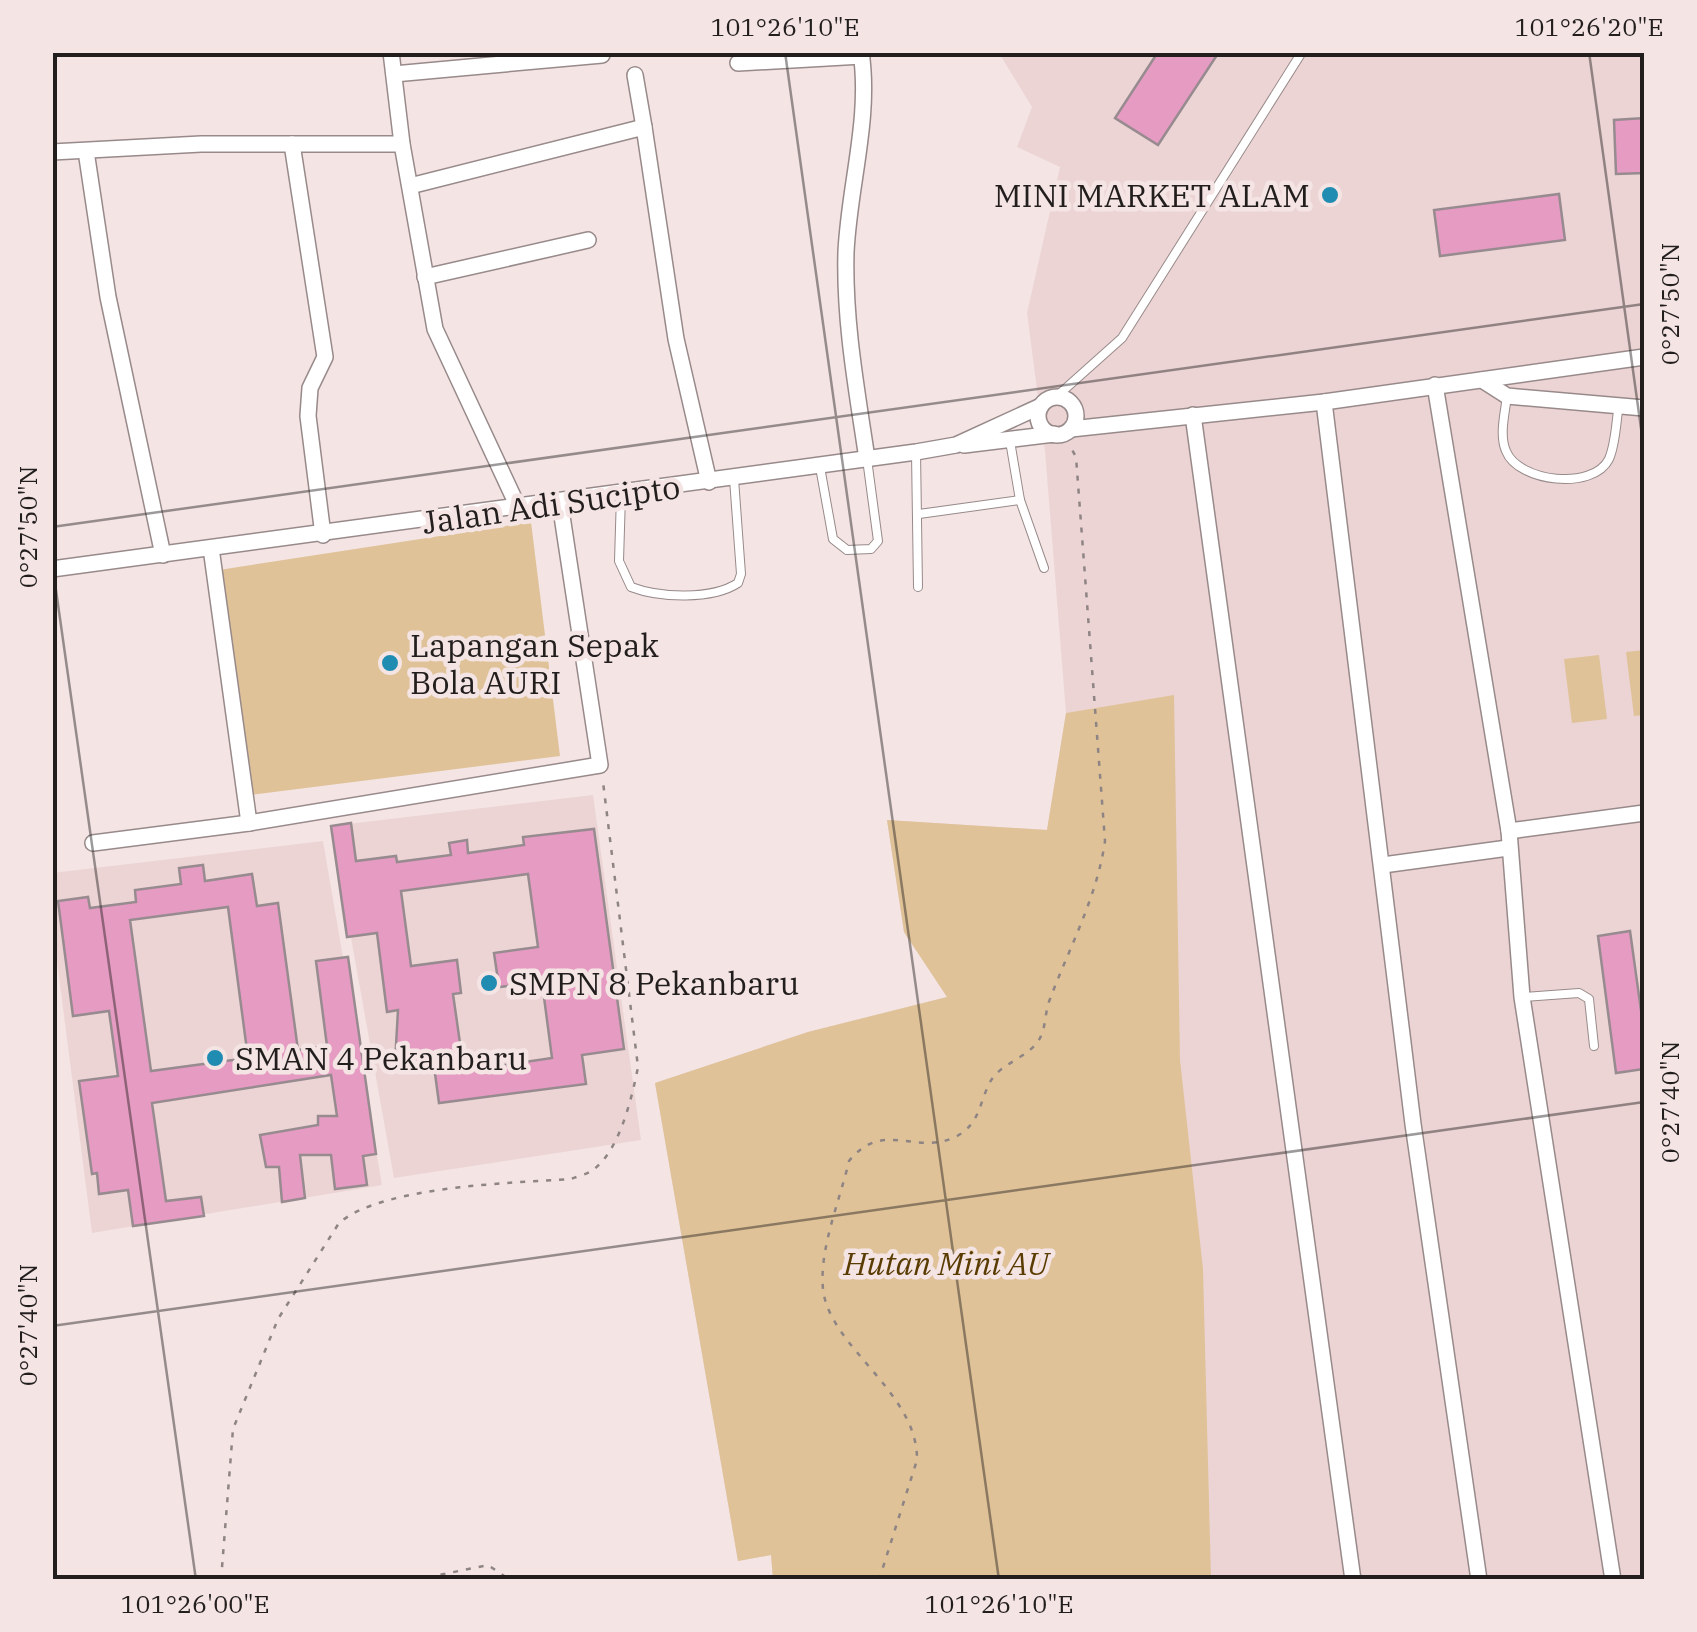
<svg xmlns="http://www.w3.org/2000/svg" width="1697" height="1632" viewBox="0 0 1697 1632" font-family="'IBM Plex Serif',serif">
	<rect width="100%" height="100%" fill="#f4e4e4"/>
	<g fill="#ecd4d4">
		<polygon points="999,53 1644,53 1644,1579 773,1579 771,1555 738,1561 655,1083 808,1032 947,997 904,932 887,820 1047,830 1066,713 1045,451 1027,313 1060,167 1017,147 1032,107"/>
		<polygon points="593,795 641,1140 394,1178 331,826"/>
		<polygon points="323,841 382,1185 92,1233 53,930 52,873"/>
	</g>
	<g fill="#dfc298">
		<polygon points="531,522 560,756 251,795 219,570"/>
		<polygon points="1644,650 1644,715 1634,716 1626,652"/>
		<polygon points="1599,655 1607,719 1572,723 1564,659"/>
		<polygon points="1174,695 1180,1060 1203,1269 1211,1579 773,1579 771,1555 738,1561 655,1083 808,1032 947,997 904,932 887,820 1047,830 1066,713"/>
	</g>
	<g fill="#e69bc2" stroke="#978b90" stroke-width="2.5" fill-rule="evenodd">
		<polygon points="1158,52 1219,52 1158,145 1115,118"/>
		<polygon points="1644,118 1644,173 1616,174 1614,120"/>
		<polygon points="1559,194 1565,240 1440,256 1434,210"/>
		<path d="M351,823L356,861L396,856L397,862L451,855L449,843L467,840L468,853L524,845L523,837L594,829L624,1049L582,1055L586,1084L439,1103L434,1066L395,1063L398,1010L387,1012L377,933L347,937L331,826ZM528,874L538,947L494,953L499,987L542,982L552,1058L464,1071L453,994L461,993L457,960L411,966L401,891Z"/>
		<path d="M203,865L205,881L252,874L257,906L278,903L298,1050L327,1046L316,961L348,957L376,1154L363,1156L367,1185L335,1189L331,1155H300L305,1198L282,1202L279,1167H266L260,1135L318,1125V1116H337L331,1075L152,1103L166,1201L201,1197L204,1216L133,1226L128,1190L99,1194L97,1173L92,1174L79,1081L118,1076L109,1011L73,1016L58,901L88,897L90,908L136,902L135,890L181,884L179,868ZM228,907L248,1058L151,1071L130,920Z"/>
		<polygon points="1630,931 1644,1032 1644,1069 1616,1073 1598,936"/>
	</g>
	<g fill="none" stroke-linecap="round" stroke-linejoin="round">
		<g stroke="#988a8a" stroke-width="10">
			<g id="service">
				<path d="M1507,396C1505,413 1499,435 1506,451C1518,482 1593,491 1609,459C1616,443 1616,421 1619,404"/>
				<polyline points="1056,397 1122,338 1302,52"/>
				<polyline points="1010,441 1020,500 1044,568"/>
				<polyline points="916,452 918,587"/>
				<polyline points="820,467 833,539 847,550 871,549 878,541 867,459"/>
				<path d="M621,495L619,561L631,587C660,598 712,600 738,583L741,574L734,479"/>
				<polyline points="919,514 1020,500"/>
				<polyline points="1523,997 1579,993 1589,999 1594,1046"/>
			</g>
		</g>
		<g stroke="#988a8a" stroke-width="18">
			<g id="minor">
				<polyline points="391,52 402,144 435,329 519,509"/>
				<path d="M861,52C871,118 849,186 846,252C844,322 857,391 867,459"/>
				<polyline points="738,63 862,56"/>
				<polyline points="394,74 602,55"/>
				<polyline points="635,75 644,127"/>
				<polyline points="292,144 325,357 310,388 308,416 323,535"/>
				<polyline points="86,151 108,297 163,555"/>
				<polyline points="52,152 201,144 402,144"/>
				<polyline points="410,186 644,127 676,339 709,482"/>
				<polyline points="425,277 588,240"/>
				<polyline points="1482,380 1507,396 1644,408"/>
				<polyline points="1435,385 1509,831 1522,997 1613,1580"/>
				<circle cx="1057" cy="416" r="19"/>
				<polyline points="1324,402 1413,1124 1479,1580"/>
				<polyline points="1193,415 1353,1580"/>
				<polyline points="1071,429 1324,402 1644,357"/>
				<polyline points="964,445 1054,434"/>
				<polyline points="211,548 249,823"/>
				<polyline points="52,569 916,452 956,445 1041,406"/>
				<polyline points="1509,831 1644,813"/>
				<polyline points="93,843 249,823 600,765 560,503"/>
				<polyline points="1383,865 1508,848"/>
			</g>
		</g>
		<g stroke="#8f8484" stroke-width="2.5" stroke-dasharray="5 8" stroke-linecap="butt">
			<path d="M221,1580L233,1429L278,1319L339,1223C382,1186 512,1183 571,1179C578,1176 588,1174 593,1170C620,1150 632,1097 638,1067L603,782"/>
			<polyline points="415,1580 488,1565 510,1580"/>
			<path d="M879,1580L917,1460C918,1392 829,1347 823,1289C819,1249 840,1200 849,1161C883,1119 916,1156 955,1137C980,1125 979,1103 990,1082C1001,1062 1032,1057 1041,1036C1046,1025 1045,1011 1050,999C1070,946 1097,897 1105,841L1076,457L1070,446"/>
		</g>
		<use href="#service" stroke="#fff" stroke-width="8"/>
		<use href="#minor" stroke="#fff" stroke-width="15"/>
	</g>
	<path fill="none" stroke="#231e1e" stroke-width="2.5" stroke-opacity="0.45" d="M785,52L999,1580M1589,52L1644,450M52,527L1644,304M52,562L196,1580M52,1326L1644,1102"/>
	<g fill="#208cb2" stroke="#f4e4e4" stroke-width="4">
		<circle cx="1330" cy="195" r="10"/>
		<circle cx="390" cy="663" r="10"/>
		<circle cx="489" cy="983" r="10"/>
		<circle cx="215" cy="1058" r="10"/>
	</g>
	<g text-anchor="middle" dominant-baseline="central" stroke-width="9" stroke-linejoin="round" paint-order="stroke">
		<g font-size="32" fill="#231e1e" stroke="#f4e4e4" text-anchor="start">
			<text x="1310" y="195" text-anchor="end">MINI MARKET ALAM</text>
			<text x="410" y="645">Lapangan Sepak<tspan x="410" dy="37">Bola AURI</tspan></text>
			<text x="509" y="983">SMPN 8 Pekanbaru</text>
			<text x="235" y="1058">SMAN 4 Pekanbaru</text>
		</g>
		<g font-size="32" fill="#231e1e" stroke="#f4e4e4">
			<text transform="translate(551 504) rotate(-8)">Jalan Adi Sucipto</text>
		</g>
		<g font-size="32" font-style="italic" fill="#5a3c00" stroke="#f4e4e4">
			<text x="946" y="1263">Hutan Mini AU</text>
		</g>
	</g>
	<rect width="1697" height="1632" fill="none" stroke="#f4e4e4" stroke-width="110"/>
	<rect x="55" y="55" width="1587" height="1522" fill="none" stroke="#231e1e" stroke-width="4"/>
	<g font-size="25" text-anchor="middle" fill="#231e1e">
		<text x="785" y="36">101°26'10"E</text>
		<text x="1589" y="36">101°26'20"E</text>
		<text transform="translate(1670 304) rotate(-90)" y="9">0°27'50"N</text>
		<text transform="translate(28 527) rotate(-90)" y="9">0°27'50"N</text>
		<text transform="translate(1670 1102) rotate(-90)" y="9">0°27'40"N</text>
		<text transform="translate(28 1325) rotate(-90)" y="9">0°27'40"N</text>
		<text x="195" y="1613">101°26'00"E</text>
		<text x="999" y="1613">101°26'10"E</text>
	</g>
</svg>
